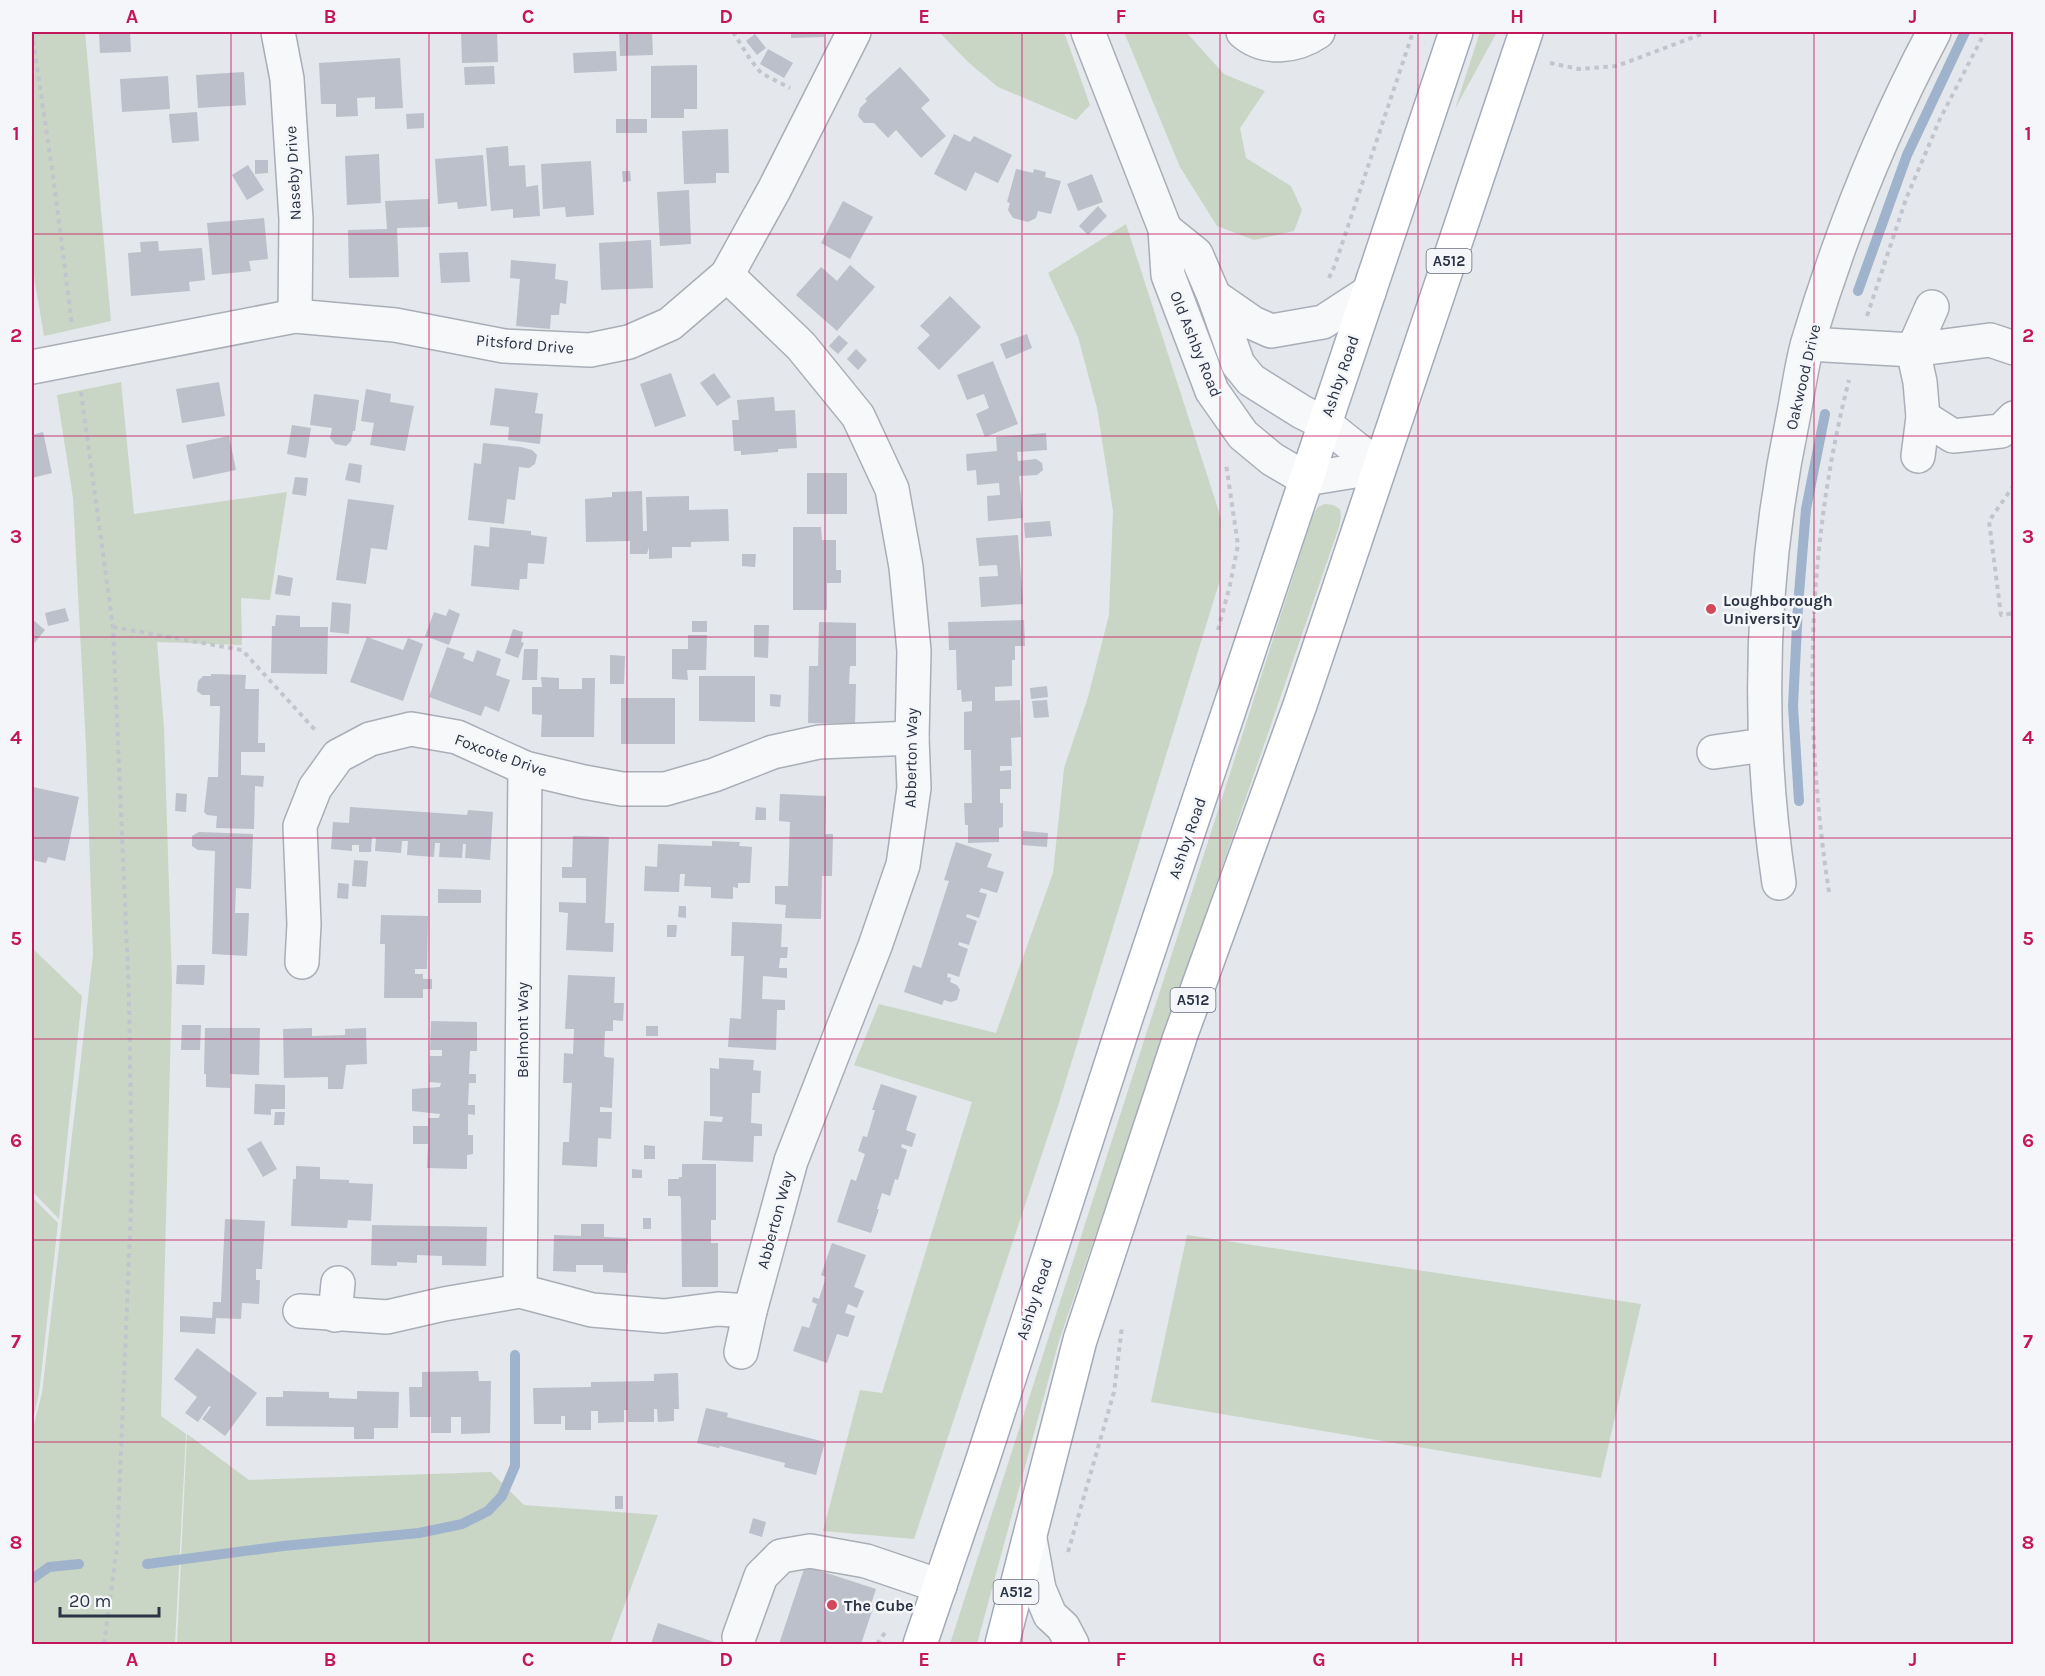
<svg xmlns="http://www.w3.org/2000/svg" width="2045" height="1676" viewBox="0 0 2045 1676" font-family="Karla,sans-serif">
	<rect width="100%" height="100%" fill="#e4e7ec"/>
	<g fill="#c9d6c5">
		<polygon points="32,32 85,32 111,321 44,336 32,265"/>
		<polygon points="939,32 1064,32 1090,105 1076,120 998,87 969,63"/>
		<polygon points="1124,32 1186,32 1224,74 1265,91 1240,128 1246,158 1291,186 1302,210 1294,231 1254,240 1217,226 1180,167"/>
		<polygon points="1480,32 1497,32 1455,109"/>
		<polygon points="1126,224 1221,518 1220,580 1058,1106 914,1539 823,1531 860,1390 882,1393 972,1102 854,1065 879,1004 996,1033 1053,873 1064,768 1088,697 1109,615 1113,511 1097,408 1078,337 1048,273"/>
		<polygon points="121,382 134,514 287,492 270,600 241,598 242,645 157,642 164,728 172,983 161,1416 186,1434 175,1644 32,1644 32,1432 42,1393 93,955 86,746 73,498 57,395"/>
		<polygon points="1325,504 1333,505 1340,509 1341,517 1339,527 1059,1341 977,1644 950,1644 1313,515 1318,507"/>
		<polygon points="32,948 82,996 59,1219 32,1191"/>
		<polygon points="32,1197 58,1223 39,1393 32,1424"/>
		<polygon points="1187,1235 1641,1304 1601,1478 1151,1402"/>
		<polygon points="187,1434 249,1480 491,1472 524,1505 658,1515 610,1644 177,1644"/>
	</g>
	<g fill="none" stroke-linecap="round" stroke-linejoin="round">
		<g stroke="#9fb4cc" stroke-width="10">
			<polyline points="1858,291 1907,155 1965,32"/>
			<polyline points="1799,801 1793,706 1798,606 1806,509 1825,414"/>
			<polyline points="147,1564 283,1546 419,1533 462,1524 488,1511 502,1496 515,1466 515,1355"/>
			<polyline points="32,1579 49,1567 79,1564"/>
		</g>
	</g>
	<g fill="#bbc0ca">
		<polygon points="99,32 130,32 131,52 100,53"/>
		<polygon points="461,32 497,32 498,62 462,63"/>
		<polygon points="619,32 652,32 653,55 620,56"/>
		<polygon points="791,32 824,32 824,37 791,38"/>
		<polygon points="755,34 766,48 757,55 746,41"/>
		<polygon points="768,49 793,63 784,78 760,64"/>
		<polygon points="616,51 617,71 574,73 573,53"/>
		<polygon points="400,58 403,108 375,109 375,97 357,98 358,116 336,117 336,104 321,104 319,63"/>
		<polygon points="697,65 697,109 684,109 684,118 651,118 651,66"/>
		<polygon points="494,66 495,84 465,85 464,67"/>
		<polygon points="900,67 930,100 921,108 946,136 921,158 896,130 888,138 874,123 864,123 858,116 860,108 867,101 865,99"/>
		<polygon points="244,72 246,105 198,108 196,75"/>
		<polygon points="168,76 170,109 122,112 120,79"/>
		<polygon points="197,112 199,141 172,143 169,114"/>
		<polygon points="424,113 424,128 407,129 406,114"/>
		<rect x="616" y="119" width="31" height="14"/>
		<polygon points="728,129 729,173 716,173 716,183 684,184 682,131"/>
		<polygon points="954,134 970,142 974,136 1012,155 998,183 975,172 966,191 934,174"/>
		<polygon points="508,146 509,166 525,165 526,187 538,185 540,216 513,218 513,209 491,211 486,148"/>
		<polygon points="379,154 381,203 347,205 345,156"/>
		<polygon points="483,155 487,206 458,209 457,202 438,204 435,159"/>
		<polygon points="255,160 268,160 268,173 255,174"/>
		<polygon points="591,161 594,215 566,217 565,207 543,209 541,164"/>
		<polygon points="248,165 264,190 247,200 232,175"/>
		<polygon points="1016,169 1033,173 1034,169 1046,172 1045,177 1061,181 1051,214 1038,211 1036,218 1028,222 1013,218 1008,210 1010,203 1007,202"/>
		<polygon points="622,171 630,171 631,181 623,182"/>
		<polygon points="1092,174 1103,202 1078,211 1067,184"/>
		<polygon points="689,190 691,244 660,246 657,192"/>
		<polygon points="429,199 430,227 397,228 399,277 349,278 348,230 387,229 385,201"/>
		<polygon points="843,201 873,217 850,259 821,243"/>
		<polygon points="1098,206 1107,216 1088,235 1079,226"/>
		<polygon points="264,218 268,259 249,261 251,271 212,275 207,223"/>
		<polygon points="651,240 653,288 601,290 599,243"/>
		<polygon points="158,241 159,251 202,248 205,280 189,282 190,291 131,296 128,253 141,252 140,242"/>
		<polygon points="468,252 470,282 441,283 439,253"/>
		<polygon points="511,260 556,264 555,279 568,281 566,304 560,303 559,315 551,315 550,329 516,326 520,279 510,278"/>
		<polygon points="850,265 875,287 837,331 796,295 821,267 837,281"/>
		<polygon points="950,296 981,327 939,370 917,348 930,335 920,326"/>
		<polygon points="1027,334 1032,348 1006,359 1000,344"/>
		<polygon points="839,335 848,343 838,354 829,346"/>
		<polygon points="856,349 867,360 858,370 847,359"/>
		<polygon points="993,361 1018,424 985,437 976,414 989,408 984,394 967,400 957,375"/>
		<polygon points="671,373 686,416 655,427 640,384"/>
		<polygon points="714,373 731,397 717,406 700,383"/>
		<polygon points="219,382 225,416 182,423 176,389"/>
		<polygon points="495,388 538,393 535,413 543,414 540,444 508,440 509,427 490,425"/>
		<polygon points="366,389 391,394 390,402 414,406 405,451 370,445 374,423 361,421"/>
		<polygon points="314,394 359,400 355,431 353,431 351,441 346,446 335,444 330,438 332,428 310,425"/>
		<polygon points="774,397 775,411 795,410 797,448 778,449 778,452 741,455 741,451 734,451 732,420 739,420 737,400"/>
		<polygon points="292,425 311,428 306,458 287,454"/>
		<polygon points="43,432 52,473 32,478 32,435"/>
		<polygon points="1046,433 1047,450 1017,452 1018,461 1036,459 1042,463 1043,470 1037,475 1019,476 1023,518 988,521 987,496 1000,495 999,483 977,485 976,470 967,471 966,454 997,451 996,437"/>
		<polygon points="229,436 236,470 193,479 186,445"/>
		<polygon points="483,443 521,447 532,450 537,455 535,464 529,468 519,467 515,500 507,499 504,524 468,520 474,463 481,464"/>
		<polygon points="349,463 362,465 360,483 345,480"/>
		<rect x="807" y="473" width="40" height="41"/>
		<polygon points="295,477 308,478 306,496 292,494"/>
		<polygon points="642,491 643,531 647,531 646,497 689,496 689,510 728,509 729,541 691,542 691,547 672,547 672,558 649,559 649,547 647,554 630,554 630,541 586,542 585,499 612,497 612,492"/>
		<polygon points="348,499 394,505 387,550 371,548 366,584 336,580"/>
		<polygon points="1050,521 1052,536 1025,538 1024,523"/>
		<polygon points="490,527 531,531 531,535 547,537 544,564 528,563 527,579 520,579 519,590 471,586 474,545 489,547"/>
		<polygon points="793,527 821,527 822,540 836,540 836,570 841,570 841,583 827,583 827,610 793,610"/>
		<polygon points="1018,535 1023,604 981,607 979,577 998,576 997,565 979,566 976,538"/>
		<polygon points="742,554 756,554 755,567 742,566"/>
		<polygon points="278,575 293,578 290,596 275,594"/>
		<polygon points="332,602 351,604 349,634 330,632"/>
		<polygon points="65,608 69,621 48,626 45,613"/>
		<polygon points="449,609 460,614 449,645 425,636 434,612 446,616"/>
		<polygon points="276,615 300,616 300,627 328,627 327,674 271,673 272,626 275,626"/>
		<polygon points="32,619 45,630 32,646"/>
		<polygon points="1024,620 1025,646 1015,646 1015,660 1012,660 1012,686 995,687 995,701 1020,700 1021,737 1011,738 1012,766 1000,766 1000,771 1011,770 1011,789 1000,789 1000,803 1003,803 1003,827 999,828 999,842 968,843 968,825 965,825 964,803 972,803 971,750 964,750 964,712 972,711 972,701 962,702 961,690 957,690 956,650 949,650 948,622"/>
		<rect x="692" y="621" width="15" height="11"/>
		<polygon points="819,622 856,623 856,666 850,666 849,684 856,684 855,724 808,723 809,666 818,666"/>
		<polygon points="754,625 769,625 768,658 754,657"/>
		<polygon points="513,629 523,632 521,642 524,643 518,658 505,653"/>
		<polygon points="688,635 707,635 706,670 687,670 688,680 672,679 672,649 688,649"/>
		<polygon points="367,637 403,650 408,638 423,644 403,701 350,682"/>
		<polygon points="447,647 465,653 463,658 473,662 477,650 501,659 496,675 510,680 499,712 485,706 481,716 429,697"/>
		<polygon points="524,649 538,649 537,680 522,680"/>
		<polygon points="610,655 625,656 624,684 610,684"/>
		<polygon points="211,674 246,675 245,689 259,689 258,743 265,743 265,752 241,752 241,775 264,776 263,787 255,786 254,829 216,828 217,816 207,815 204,812 208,777 218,777 220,706 210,706 210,695 202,695 197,691 198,681 203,676 211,676"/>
		<polygon points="699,676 755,676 755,722 699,721"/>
		<polygon points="541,677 559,678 559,689 582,689 582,678 595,678 594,737 541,737 542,715 532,714 532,687 542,687"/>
		<polygon points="1047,686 1048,697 1031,699 1030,688"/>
		<polygon points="770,694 781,695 780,707 770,706"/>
		<rect x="621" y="698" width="54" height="46"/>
		<polygon points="1047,700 1049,717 1034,718 1032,701"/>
		<polygon points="33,787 79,797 65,861 48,857 46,863 32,860"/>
		<polygon points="176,793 187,794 186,812 175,811"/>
		<polygon points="780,794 826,796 825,834 833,834 832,876 822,876 821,919 785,918 786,905 775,904 775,886 788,886 790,822 779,821"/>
		<polygon points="350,807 467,815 468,810 493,812 490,860 465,858 466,844 463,844 462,858 439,857 440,843 435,843 434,857 407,855 408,841 402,841 401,853 375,851 376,838 372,837 371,852 359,852 359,845 352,845 352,851 331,849 333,822 349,823"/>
		<polygon points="756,807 766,808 766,820 755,820"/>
		<polygon points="1023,831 1048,833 1047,847 1022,845"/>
		<polygon points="199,832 253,834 251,889 236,888 235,913 249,913 247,956 212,954 215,851 198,850 192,846 192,836"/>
		<polygon points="573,836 609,837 605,923 614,923 613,952 566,950 568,913 559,912 559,902 586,903 586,878 562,878 562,867 572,867"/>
		<polygon points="712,841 740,842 739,846 752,847 750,883 738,883 738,888 733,887 733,899 711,898 711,887 684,886 685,874 680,874 679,892 644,891 645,866 657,867 658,844 712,846"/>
		<polygon points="956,842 992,854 987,867 1004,872 997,893 981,888 979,892 987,894 979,918 967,914 966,917 977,921 969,945 959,942 958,945 968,949 959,977 948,973 947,977 951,978 950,982 957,985 960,990 957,1000 951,1002 944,1000 942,1005 904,992 913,965 921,968 949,881 944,880"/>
		<polygon points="354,860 368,861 366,887 352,886"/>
		<polygon points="338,883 349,884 348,899 337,898"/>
		<polygon points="438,889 481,890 481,903 438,903"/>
		<polygon points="679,906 686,906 686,918 678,917"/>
		<polygon points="381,915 428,916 427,969 415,969 415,974 423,974 423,979 432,979 432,989 423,989 423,998 384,998 385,944 380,944"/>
		<polygon points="732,922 782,924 781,947 788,947 787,958 780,958 779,968 787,968 787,978 763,976 762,999 785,1000 785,1010 777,1010 776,1050 728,1047 730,1018 741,1019 744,956 731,956"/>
		<polygon points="667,925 677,925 676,937 667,937"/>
		<polygon points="177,965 205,965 204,985 176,984"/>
		<polygon points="568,975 615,977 614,1003 624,1003 623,1021 613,1020 613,1031 605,1031 604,1055 605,1057 614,1058 612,1108 600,1107 600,1112 612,1112 611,1139 598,1138 597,1167 562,1165 563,1142 569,1142 572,1083 563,1083 564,1053 573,1054 574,1029 565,1029"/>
		<polygon points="431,1021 477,1022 477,1051 470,1051 469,1074 476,1074 476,1083 469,1083 468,1105 475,1105 475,1115 468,1114 468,1135 473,1135 473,1154 467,1155 467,1169 427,1168 428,1144 413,1144 413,1126 428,1126 428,1118 439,1118 440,1114 412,1111 412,1089 440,1087 441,1083 429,1082 430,1056 442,1056 442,1050 430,1050"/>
		<polygon points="182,1025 201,1025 200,1050 181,1050"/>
		<rect x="646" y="1026" width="12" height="10"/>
		<polygon points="205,1028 260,1028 259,1075 230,1074 230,1088 206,1087 206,1074 204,1074"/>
		<polygon points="312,1028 312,1036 345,1035 345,1029 366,1028 367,1064 346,1065 343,1089 328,1089 328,1077 284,1078 283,1029"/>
		<polygon points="719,1058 754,1060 753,1070 761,1071 760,1093 752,1093 751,1123 762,1124 762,1136 754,1136 753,1162 702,1160 704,1121 722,1122 723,1117 710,1116 710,1068 719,1069"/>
		<polygon points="255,1084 285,1085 285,1109 271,1109 271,1115 254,1114"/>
		<polygon points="881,1084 917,1096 906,1130 916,1134 912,1147 902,1144 901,1147 907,1150 898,1180 895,1179 890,1196 882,1193 877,1209 879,1209 871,1233 837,1222 851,1179 856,1181 865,1154 858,1151 863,1136 867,1137 875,1110 872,1110"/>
		<polygon points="275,1112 285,1112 284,1125 274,1125"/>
		<polygon points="261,1141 277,1169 263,1177 247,1149"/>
		<polygon points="644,1145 655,1146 655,1159 644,1159"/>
		<polygon points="682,1164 716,1164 716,1220 711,1220 711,1243 718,1243 718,1287 682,1287 681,1199 680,1196 668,1196 668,1179 679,1179 679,1177 682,1177"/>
		<polygon points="296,1166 320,1167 320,1179 349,1180 349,1183 373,1184 371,1221 348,1220 347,1228 291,1226 293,1179 296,1179"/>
		<polygon points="632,1169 642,1170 642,1178 632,1178"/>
		<rect x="643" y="1218" width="8" height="11"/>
		<polygon points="225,1219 265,1221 262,1269 256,1269 256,1280 260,1280 259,1304 242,1303 241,1319 216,1318 215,1334 180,1332 180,1316 212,1318 213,1302 221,1302"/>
		<polygon points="581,1224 604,1224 604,1237 628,1238 627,1273 603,1272 603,1265 576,1265 576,1272 553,1271 554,1235 581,1236"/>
		<polygon points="372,1225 487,1227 486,1266 442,1265 442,1256 417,1255 417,1263 397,1262 397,1266 371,1265"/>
		<polygon points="832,1243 866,1255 854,1287 864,1291 857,1308 848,1304 845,1313 855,1316 848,1337 837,1334 827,1363 793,1351 802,1326 809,1328 817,1304 812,1302 813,1297 819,1299 826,1277 821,1275"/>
		<polygon points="197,1348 257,1393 225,1436 202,1419 211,1407 209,1406 198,1422 185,1413 197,1397 174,1379"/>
		<polygon points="478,1371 479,1381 491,1381 490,1433 461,1434 461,1417 451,1417 451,1433 431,1433 431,1417 410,1417 409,1387 422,1387 422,1372"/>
		<polygon points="678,1373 679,1409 674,1409 674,1421 658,1422 657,1409 654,1409 654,1422 628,1422 628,1410 624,1410 624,1422 598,1423 598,1411 591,1411 591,1430 565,1430 565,1416 561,1416 561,1424 534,1424 533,1388 591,1387 591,1382 654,1381 654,1374"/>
		<polygon points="283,1391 329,1392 329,1398 357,1399 357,1391 399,1392 398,1428 374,1428 374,1439 354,1439 354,1427 266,1426 266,1397 283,1397"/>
		<polygon points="706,1408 728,1413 727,1417 825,1442 816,1475 784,1467 785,1463 720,1446 719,1448 697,1443"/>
		<rect x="615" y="1496" width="8" height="13"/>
		<polygon points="753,1518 766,1522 762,1537 749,1533"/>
		<polygon points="805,1566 876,1589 871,1604 874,1605 861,1644 779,1644"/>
		<polygon points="658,1623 720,1644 651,1644"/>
	</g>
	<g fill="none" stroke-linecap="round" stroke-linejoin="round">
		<g stroke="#a9aeb7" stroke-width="36">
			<g id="minor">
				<polyline points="278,32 287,79 296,219 295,316"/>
				<polyline points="1088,32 1165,229 1168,275 1212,391 1243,435 1272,459 1306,479 1379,467"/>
				<path d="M1243,32C1265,51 1296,47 1318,32"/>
				<polyline points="1165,229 1196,254 1214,296 1238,364 1251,380 1302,412 1324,423 1379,467"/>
				<polyline points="727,275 801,346 858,416 892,489 906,567 914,651 912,738 914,788 903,865 875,946 791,1161 750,1311 741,1352"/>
				<polyline points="1214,296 1253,323 1271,331 1323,322 1369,292"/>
				<polyline points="1808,344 1913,350 1990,340 2014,348"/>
				<polyline points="32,367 295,316 395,325 504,346 590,350 629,342 670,324 727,275 774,190 854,32"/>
				<polyline points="1923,417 1953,436 2001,431 2014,418"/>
				<polyline points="1918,456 1923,417 1920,382 1913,350 1932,307"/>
				<polyline points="1714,752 1764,745"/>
				<path d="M1779,883C1756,728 1761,571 1793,418C1798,393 1801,367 1808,342C1840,235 1882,130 1934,32"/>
				<polyline points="302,962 304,924 300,826 315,788 338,756 370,739 411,729 457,737 525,768 584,782 622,789 665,789 714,775 773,752 819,742 912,738"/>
				<polyline points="520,1291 525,768"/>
				<polyline points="300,1311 387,1317 444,1304 520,1291 592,1310 664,1316 718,1309 750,1311"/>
				<polyline points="335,1315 338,1283"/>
				<polyline points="1030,1539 1039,1589 1050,1615 1063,1627 1072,1644"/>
				<polyline points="739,1637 761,1576 781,1556 810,1551 866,1561 940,1586"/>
			</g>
		</g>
		<g stroke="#a3abb8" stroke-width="36">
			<g id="major">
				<polyline points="920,1644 982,1462 1126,1018 1456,32"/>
				<polyline points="1002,1644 1080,1340 1180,1037 1300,705 1526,32"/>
			</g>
		</g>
		<g stroke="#c2c5cb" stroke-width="4" stroke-dasharray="4.5 4.5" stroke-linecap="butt">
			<polyline points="32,32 54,183 72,325"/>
			<polyline points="733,32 750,59 761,73 790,88"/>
			<polyline points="1550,63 1579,69 1617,66 1707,32"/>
			<polyline points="1329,278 1335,265 1413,32"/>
			<polyline points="1867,316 1906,199 1940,119 1985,32"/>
			<polyline points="81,392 113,627 129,996 132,1184 117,1547 104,1644"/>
			<polyline points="2014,485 1989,521 2001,615 2014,613"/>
			<polyline points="113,627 242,650 316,731"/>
			<polyline points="1218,630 1230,585 1238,545 1226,464"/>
			<path d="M1829,892C1803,722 1806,548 1849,380"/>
			<polyline points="1068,1552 1114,1392 1122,1327"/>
			<polyline points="877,1644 887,1630"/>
		</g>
		<use href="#minor" stroke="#f7f8fa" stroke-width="33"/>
		<use href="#major" stroke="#fff" stroke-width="33"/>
	</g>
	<path fill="none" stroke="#c2185b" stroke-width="1.5" stroke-opacity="0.55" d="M231,32V1644M429,32V1644M627,32V1644M825,32V1644M1022,32V1644M1220,32V1644M1418,32V1644M1616,32V1644M1814,32V1644M32,234H2014M32,436H2014M32,637H2014M32,838H2014M32,1039H2014M32,1240H2014M32,1442H2014"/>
	<g fill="#d1495b" stroke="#f4f6f9" stroke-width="2">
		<circle cx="1711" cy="609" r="6"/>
		<circle cx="832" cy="1605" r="6"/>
	</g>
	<g text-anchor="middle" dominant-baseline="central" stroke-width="5" stroke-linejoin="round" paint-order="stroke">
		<g fill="#f4f6f9" stroke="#676e7b" stroke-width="1.5">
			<rect x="1426.5" y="249" width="45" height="24" rx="4.5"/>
			<rect x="1170.5" y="988" width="45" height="24" rx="4.5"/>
			<rect x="993.5" y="1580" width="45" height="24" rx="4.5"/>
		</g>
		<g font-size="15" font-weight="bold" fill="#2b3445">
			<text x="1449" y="261">A512</text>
			<text x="1193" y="1000">A512</text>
			<text x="1016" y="1592">A512</text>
		</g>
		<g font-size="16" fill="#2b3445" stroke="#f4f6f9">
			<text transform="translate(293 173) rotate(-93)">Naseby Drive</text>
			<text transform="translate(525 344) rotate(5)">Pitsford Drive</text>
			<text transform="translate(1196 344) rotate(68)">Old Ashby Road</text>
			<text transform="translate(1340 376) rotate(-71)">Ashby Road</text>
			<text transform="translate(1803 377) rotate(-77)">Oakwood Drive</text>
			<text transform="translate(501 755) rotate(20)">Foxcote Drive</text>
			<text transform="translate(911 758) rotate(-89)">Abberton Way</text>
			<text transform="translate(1187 838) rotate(-71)">Ashby Road</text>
			<text transform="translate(522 1030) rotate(-90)">Belmont Way</text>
			<text transform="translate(775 1220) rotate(-75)">Abberton Way</text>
			<text transform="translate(1034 1299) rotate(-72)">Ashby Road</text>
		</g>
		<g font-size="16" font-weight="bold" fill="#2b3445" stroke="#f4f6f9" text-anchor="start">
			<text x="1723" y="600">Loughborough<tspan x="1723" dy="18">University</tspan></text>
			<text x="844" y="1605">The Cube</text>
		</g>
	</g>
	<rect width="2045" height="1676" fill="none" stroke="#f4f6f9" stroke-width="66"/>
	<path d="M60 1607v9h99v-9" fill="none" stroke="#2b3445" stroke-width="3"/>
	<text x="69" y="1607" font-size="18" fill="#2b3445" stroke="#f4f6f9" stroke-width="4.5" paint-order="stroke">20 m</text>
	<rect x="33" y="33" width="1979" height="1610" fill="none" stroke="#c2185b" stroke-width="2"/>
	<g font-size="20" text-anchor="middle" font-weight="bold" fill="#c2185b">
		<text x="132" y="23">A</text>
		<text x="330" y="23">B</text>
		<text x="528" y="23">C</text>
		<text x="726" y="23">D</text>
		<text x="924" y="23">E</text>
		<text x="1121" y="23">F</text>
		<text x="1319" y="23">G</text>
		<text x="1517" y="23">H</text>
		<text x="1715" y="23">I</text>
		<text x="1913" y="23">J</text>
		<text x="16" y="140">1</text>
		<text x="2028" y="140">1</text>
		<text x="16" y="342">2</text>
		<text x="2028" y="342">2</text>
		<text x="16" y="543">3</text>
		<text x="2028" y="543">3</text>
		<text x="16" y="744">4</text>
		<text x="2028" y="744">4</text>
		<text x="16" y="945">5</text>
		<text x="2028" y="945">5</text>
		<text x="16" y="1147">6</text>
		<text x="2028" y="1147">6</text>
		<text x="16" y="1348">7</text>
		<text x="2028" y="1348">7</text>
		<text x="16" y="1549">8</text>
		<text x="2028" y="1549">8</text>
		<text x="132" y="1666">A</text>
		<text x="330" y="1666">B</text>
		<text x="528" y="1666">C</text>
		<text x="726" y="1666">D</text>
		<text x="924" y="1666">E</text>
		<text x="1121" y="1666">F</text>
		<text x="1319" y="1666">G</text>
		<text x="1517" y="1666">H</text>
		<text x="1715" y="1666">I</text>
		<text x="1913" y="1666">J</text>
	</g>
</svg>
